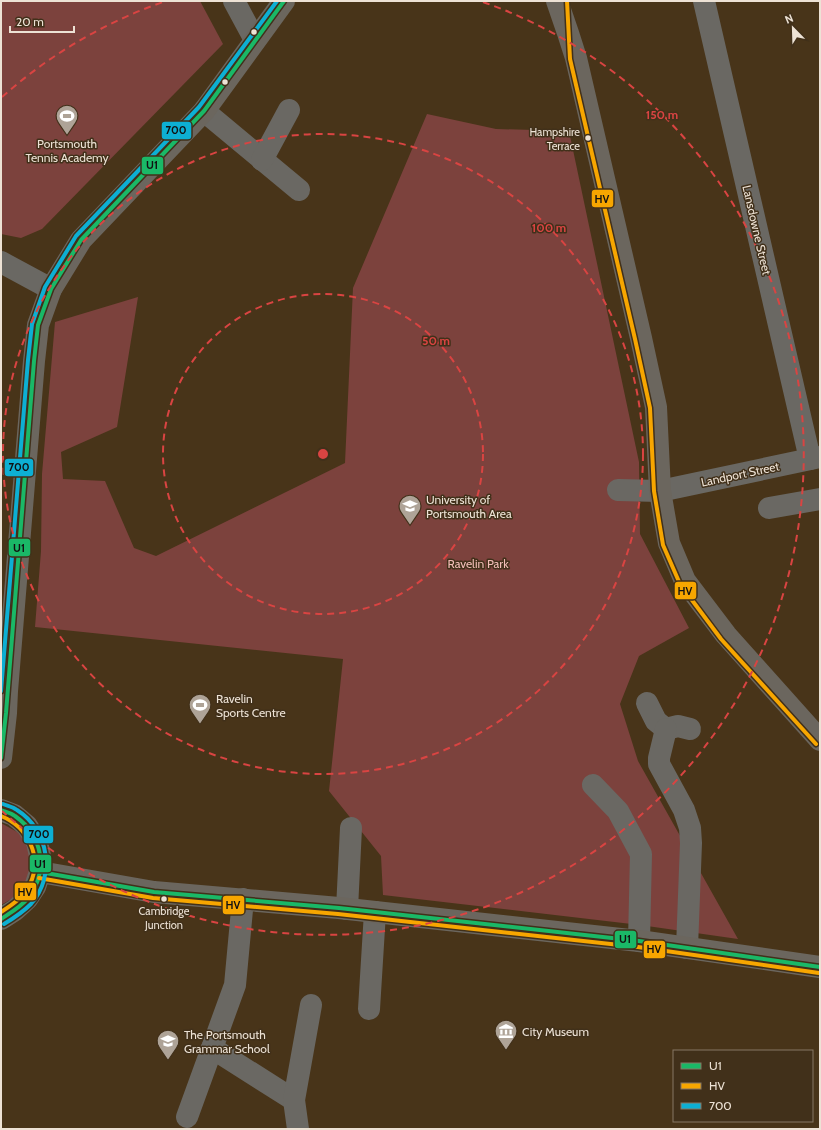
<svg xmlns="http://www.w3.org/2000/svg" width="821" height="1130" viewBox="0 0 821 1130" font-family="Cabin,sans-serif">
	<rect width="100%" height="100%" fill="#382f23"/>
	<path fill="#483419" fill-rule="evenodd" d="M1,1H820V1129H1ZM674,1051H812V1121H674Z"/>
	<g fill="#7c423d">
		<polygon points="1,1 200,1 223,44 42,229 21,238 1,234"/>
		<polygon points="427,114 496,129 569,131 639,462 640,534 689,628 639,656 620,704 638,761 738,939 640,925 383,895 381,856 329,791 343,659 35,627 41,551 42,474 55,322 138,297 117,427 61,452 63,479 105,481 134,548 156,556 345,463 353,288"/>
		<polygon points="1,823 19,833 30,848 32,865 22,893 1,905"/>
	</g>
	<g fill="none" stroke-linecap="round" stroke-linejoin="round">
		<g stroke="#6a6863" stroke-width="22">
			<polyline points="234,1 255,40"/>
			<polyline points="704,1 810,459"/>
			<polyline points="204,111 299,190"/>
			<polyline points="262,160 289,110"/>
			<polyline points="1,262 51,289"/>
			<polyline points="618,490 660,491 820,457"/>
			<polyline points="769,508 820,499"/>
			<polyline points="647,703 656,721 666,729 678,726 690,729"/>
			<polyline points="666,729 659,758 659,764 684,810 690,828 691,843 687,948"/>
			<polyline points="593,785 618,811 641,854 639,941"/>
			<polyline points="347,909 351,828"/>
			<polyline points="369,1009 375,912"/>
			<polyline points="212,1048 294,1100"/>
			<polyline points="187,1117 235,985 243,899"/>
			<polyline points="298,1129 294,1100 311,1005"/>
		</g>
		<g stroke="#6b665e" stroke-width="22">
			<polyline points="557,1 568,33 576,58 641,338 656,407 660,491 669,543 685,581 726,635 820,740"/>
			<polyline points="1,758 6,713 7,691 34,361 38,325 51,289 81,240 204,111 284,1"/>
			<polyline points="1,810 14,815 27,826 37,842 40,856 40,872 35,887 27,899 15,910 1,919"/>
			<polyline points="40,872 154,892 339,908 639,941 820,967"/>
		</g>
		<g stroke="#41301a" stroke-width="7">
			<g id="bus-1">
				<polyline points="1,758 6,713 34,361 38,325 51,289 81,240 204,111 284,1"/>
				<path d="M1,810C6,812 11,813 15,816C43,836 49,871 28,898C21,907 10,913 1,919"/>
				<polyline points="40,872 154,892 339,908 639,941 820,967"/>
			</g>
		</g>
		<g stroke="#41301a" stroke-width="7">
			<g id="bus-2">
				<polyline points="567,1 570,59 635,339 650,408 654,491 663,545 680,584 721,639 816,744"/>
				<path d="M1,816C28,827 43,857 30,884C24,897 12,905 1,912"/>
				<polyline points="39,878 153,898 338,914 638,947 819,973"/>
			</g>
		</g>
		<g stroke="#41301a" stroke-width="7">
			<g id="bus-3">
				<polyline points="1,691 28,360 32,324 45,287 76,236 199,107 277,1"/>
				<path d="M3,804C8,806 13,807 17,810C49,830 56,876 31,904C23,912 14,918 4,924"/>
			</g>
		</g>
		<use href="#bus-1" stroke="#1ab867" stroke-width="4"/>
		<use href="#bus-2" stroke="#f7a600" stroke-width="4"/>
		<use href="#bus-3" stroke="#0dafd3" stroke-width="4"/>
	</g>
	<g fill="none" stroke="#d94442" stroke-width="2" stroke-dasharray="7 5">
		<circle cx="323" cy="454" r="160"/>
		<circle cx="323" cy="454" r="320"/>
		<path d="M2 97A480 480 0 0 1 163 2M483 2A480 480 0 1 1 2 811"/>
	</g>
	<defs>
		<g id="stadium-pin" transform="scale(1.15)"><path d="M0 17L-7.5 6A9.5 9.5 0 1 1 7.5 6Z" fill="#aea397" stroke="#41301a"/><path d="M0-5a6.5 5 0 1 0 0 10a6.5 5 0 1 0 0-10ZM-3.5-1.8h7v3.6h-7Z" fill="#fff"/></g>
		<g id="university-pin" transform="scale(1.15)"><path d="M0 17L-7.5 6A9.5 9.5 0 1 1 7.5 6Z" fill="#aea397" stroke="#41301a"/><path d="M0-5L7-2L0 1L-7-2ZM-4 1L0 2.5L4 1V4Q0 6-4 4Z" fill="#fff"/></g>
		<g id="museum-pin" transform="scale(1.15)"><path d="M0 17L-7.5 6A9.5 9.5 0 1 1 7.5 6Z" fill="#aea397" stroke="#41301a"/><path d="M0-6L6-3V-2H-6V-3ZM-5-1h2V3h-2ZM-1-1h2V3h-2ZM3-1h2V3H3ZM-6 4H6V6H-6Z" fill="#fff"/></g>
		<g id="school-pin" transform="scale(1.15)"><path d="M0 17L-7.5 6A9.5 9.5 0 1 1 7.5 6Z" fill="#aea397" stroke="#41301a"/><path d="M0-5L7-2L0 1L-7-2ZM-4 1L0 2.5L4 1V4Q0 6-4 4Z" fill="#fff"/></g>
	</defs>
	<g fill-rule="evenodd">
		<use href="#stadium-pin" x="67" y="116"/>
		<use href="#university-pin" x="410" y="506"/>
		<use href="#stadium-pin" x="200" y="705"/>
		<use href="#museum-pin" x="506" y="1031"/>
		<use href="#school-pin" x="168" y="1041"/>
	</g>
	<g fill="#ede2d5" stroke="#41301a" stroke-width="1.5">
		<circle cx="254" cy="32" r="3.5"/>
		<circle cx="225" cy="82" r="3.5"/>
		<circle cx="588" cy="138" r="3.5"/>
		<circle cx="164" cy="899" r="3.5"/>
	</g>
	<g text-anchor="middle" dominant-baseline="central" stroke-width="3" stroke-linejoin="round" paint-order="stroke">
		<g font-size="11" fill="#ede2d5" stroke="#41301a" text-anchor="end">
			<text x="580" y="132">Hampshire<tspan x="580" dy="14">Terrace</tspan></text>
			<text x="164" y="911" text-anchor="middle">Cambridge<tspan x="164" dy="14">Junction</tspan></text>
		</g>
		<g font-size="12" fill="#ede2d5" stroke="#41301a" text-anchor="start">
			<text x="67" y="143" text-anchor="middle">Portsmouth<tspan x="67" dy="14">Tennis Academy</tspan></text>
			<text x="426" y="499">University of<tspan x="426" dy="14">Portsmouth Area</tspan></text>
			<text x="216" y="698">Ravelin<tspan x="216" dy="14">Sports Centre</tspan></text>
			<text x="522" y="1031">City Museum</text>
			<text x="184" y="1034">The Portsmouth<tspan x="184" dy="14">Grammar School</tspan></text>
		</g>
		<g font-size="12" fill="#ede2d5" stroke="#41301a">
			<text transform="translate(757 230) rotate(77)">Lansdowne Street</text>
			<text transform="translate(740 474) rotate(-12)">Landport Street</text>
		</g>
		<g font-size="12" fill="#f2bdb7" stroke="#41301a">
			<text x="478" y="563">Ravelin Park</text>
		</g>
	</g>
	<circle cx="323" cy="454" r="6" fill="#d94442" stroke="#41301a" stroke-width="2"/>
	<g font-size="12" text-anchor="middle" font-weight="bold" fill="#d94442" stroke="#41301a" stroke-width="3" stroke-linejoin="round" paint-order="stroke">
		<text x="662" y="119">150 m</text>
		<text x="549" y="232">100 m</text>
		<text x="436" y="345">50 m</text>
	</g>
	<g stroke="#41301a" stroke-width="1.5">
		<rect x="161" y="121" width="31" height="19" rx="4" fill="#0dafd3"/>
		<rect x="141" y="156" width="23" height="19" rx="4" fill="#1ab867"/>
		<rect x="591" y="189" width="23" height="19" rx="4" fill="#f7a600"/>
		<rect x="4" y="458" width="30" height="19" rx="4" fill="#0dafd3"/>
		<rect x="8" y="538" width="23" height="19" rx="4" fill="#1ab867"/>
		<rect x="674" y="581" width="23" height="19" rx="4" fill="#f7a600"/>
		<rect x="23" y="825" width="31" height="19" rx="4" fill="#0dafd3"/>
		<rect x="29" y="854" width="23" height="19" rx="4" fill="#1ab867"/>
		<rect x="14" y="882" width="23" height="19" rx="4" fill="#f7a600"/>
		<rect x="222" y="895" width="23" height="20" rx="4" fill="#f7a600"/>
		<rect x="614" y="930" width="23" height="19" rx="4" fill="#1ab867"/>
		<rect x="643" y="940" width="23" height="19" rx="4" fill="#f7a600"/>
	</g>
	<g font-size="11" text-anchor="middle" font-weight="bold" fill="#111">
		<text x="176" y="134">700</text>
		<text x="152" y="169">U1</text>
		<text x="602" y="203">HV</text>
		<text x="19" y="471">700</text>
		<text x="19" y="552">U1</text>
		<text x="685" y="595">HV</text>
		<text x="39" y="838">700</text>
		<text x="40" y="868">U1</text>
		<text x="25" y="896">HV</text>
		<text x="233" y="909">HV</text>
		<text x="625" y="943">U1</text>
		<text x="654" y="953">HV</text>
	</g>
	<rect width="821" height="1130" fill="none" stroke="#ede2d5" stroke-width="4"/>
	<rect x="673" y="1050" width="140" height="72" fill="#41301a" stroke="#867765"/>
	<rect x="681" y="1063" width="20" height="6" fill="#1ab867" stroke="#867765"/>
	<text x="709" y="1070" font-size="12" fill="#ede2d5">U1</text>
	<rect x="681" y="1083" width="20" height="6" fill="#f7a600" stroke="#867765"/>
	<text x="709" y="1090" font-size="12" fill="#ede2d5">HV</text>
	<rect x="681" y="1103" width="20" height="6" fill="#0dafd3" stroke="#867765"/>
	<text x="709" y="1110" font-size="12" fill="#ede2d5">700</text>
	<g transform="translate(793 28) rotate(337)" stroke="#41301a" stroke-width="3" paint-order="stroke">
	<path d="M0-3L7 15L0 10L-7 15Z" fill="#ede2d5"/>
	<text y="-6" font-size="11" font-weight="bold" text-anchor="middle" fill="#ede2d5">N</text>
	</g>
	<path d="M10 26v6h64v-6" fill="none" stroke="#ede2d5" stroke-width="2"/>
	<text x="16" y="26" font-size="12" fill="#ede2d5" stroke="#41301a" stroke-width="3" paint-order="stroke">20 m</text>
</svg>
